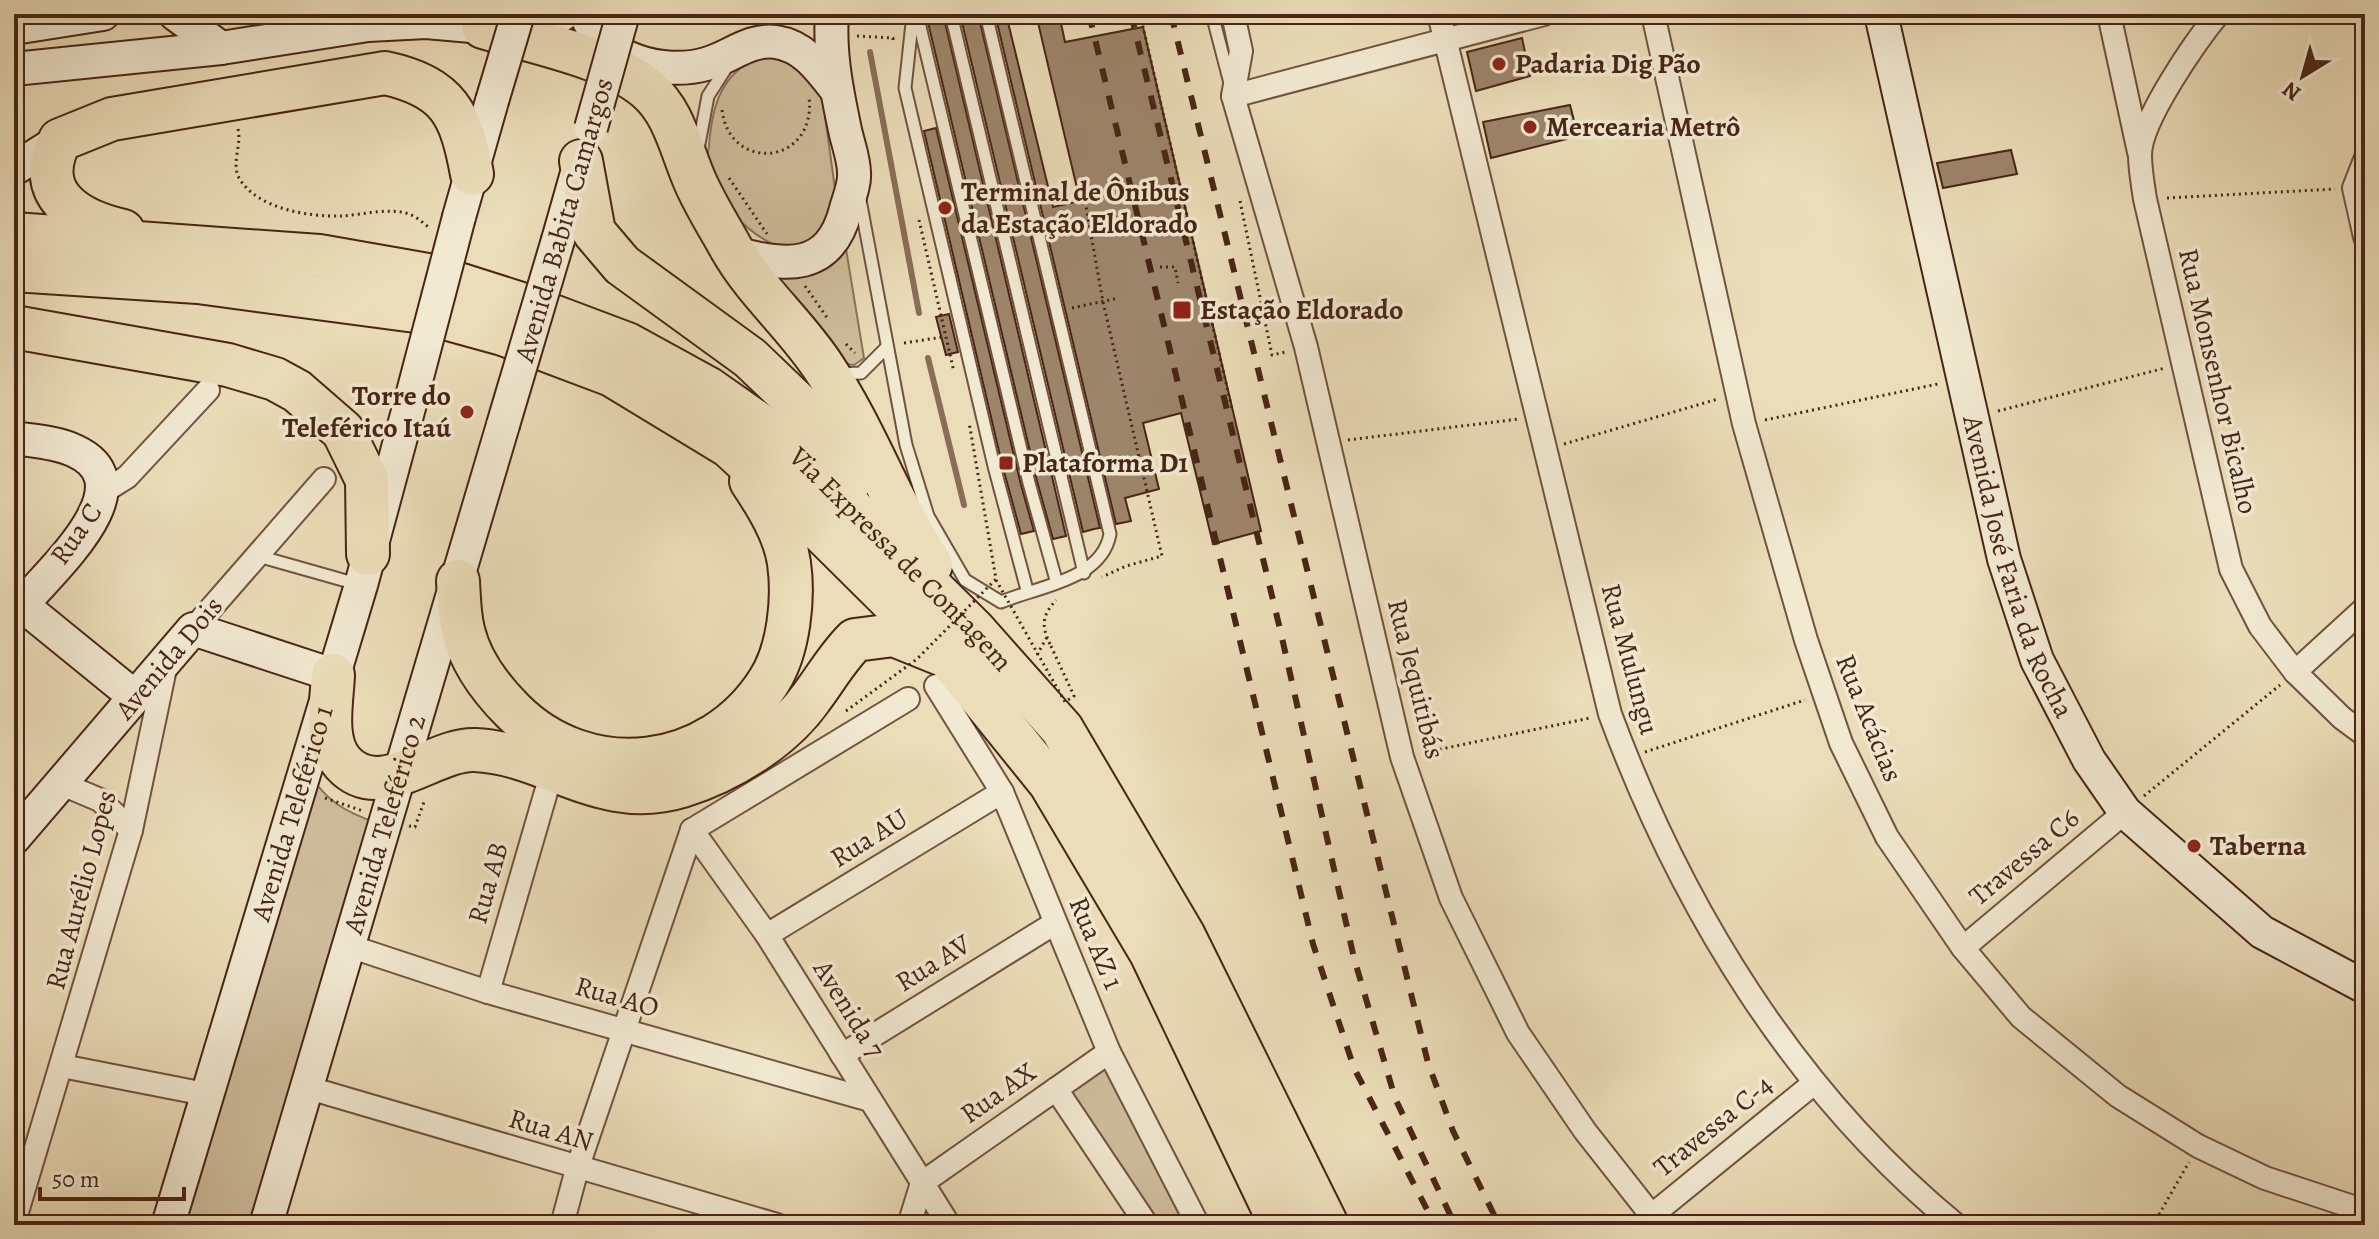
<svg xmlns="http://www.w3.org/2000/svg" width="2379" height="1239" viewBox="0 0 2379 1239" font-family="Alegreya,serif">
	<rect width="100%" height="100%" fill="#ebddb9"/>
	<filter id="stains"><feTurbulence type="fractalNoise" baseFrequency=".0025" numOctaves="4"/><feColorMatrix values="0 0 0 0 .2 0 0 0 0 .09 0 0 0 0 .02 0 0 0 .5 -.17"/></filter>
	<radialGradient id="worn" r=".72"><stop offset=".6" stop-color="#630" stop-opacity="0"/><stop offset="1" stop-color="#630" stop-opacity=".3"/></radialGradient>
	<g fill="#cfbe9d" stroke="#8c725a" stroke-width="2">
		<path d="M773,53L795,60L822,94L835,189L827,236C790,263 759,241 731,212C723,203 709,189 706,177C704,168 708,155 709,146C712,100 725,65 773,53Z"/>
		<polygon points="846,249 864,358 854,365 839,363 763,273 818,267"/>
		<path d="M309,774C327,801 344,811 374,822L255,1225H177Z"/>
		<polygon points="1109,1054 1193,1225 1148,1225 1058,1089"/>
	</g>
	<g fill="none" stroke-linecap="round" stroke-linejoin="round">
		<g stroke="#896e57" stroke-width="6">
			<polyline points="870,52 919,313"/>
			<polyline points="928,358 964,505"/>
		</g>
	</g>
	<g fill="#9d856b" stroke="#482516" stroke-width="2">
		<polygon points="926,14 943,14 1066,536 1053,539 1037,481"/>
		<polygon points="960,14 978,14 1100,528 1094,529 1083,532"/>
		<polygon points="995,14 1006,14 1053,207 1080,201 1036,14 1059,14 1065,42 1143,27 1261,531 1213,544 1181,413 1143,423 1159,489 1125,498 1131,521 1116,524"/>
		<polygon points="1522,38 1530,76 1476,91 1467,52"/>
		<polygon points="1570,105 1577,132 1568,133 1567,139 1491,158 1483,122"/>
		<polygon points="936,128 1021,485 1034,531 1021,534 1002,464 924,131"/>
		<polygon points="2011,150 2017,174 1943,188 1937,163"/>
		<polygon points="949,314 958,352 946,355 936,317"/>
	</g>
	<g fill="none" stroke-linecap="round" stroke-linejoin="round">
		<g stroke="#71533f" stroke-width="15">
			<g id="lane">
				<polyline points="913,14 905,88 994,466 1027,590"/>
				<polyline points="917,14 1029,483 1056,580"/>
				<polyline points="951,14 1084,573"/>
				<polyline points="1212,14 1230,83"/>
				<polyline points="698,149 708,96 728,65"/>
				<path d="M860,200L906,445L928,516L965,580L1001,602C1039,586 1102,580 1110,534L986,14"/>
				<polyline points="838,374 861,373 886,348"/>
				<polyline points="258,556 357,584"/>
			</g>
		</g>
		<g stroke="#71533f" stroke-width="26">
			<g id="street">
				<polyline points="1233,14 1241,51 1233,96 1306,347 1402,757 1451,898 1518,1033 1585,1131 1659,1225"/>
				<path d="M1439,14L1610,714C1682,908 1794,1092 1956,1225"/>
				<polyline points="1653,14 1744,424 1806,640 1841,743 1887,837 1963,948 2021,1017 2118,1096 2198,1146 2265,1178 2365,1211"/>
				<polyline points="2109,14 2139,152"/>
				<path d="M2218,14C2196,41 2140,121 2140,155C2140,170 2143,185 2145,199L2231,569L2260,626L2295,672L2342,718L2365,735"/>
				<polyline points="1233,96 1544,14"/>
				<polyline points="2365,160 2354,188 2365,237"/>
				<polyline points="103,492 127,477 208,390"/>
				<polyline points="193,629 324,479"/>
				<polyline points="2295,672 2365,608"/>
				<polyline points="936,686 1002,792 1109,1052 1198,1225"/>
				<polyline points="62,784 100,800 131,830"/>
				<polyline points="692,830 767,935 949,1225"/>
				<polyline points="692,830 908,699"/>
				<polyline points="767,935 1002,792"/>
				<polyline points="349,946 488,992 870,1100"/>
				<polyline points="1963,948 2125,812"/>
				<polyline points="488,992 546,792"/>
				<polyline points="842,1055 1055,923"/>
				<polyline points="62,1066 205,1094"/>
				<polyline points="309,1088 777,1225"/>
				<polyline points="1056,1089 1147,1225"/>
				<polyline points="1651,1216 1813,1084"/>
				<polyline points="14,1222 131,830 166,664"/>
				<polyline points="562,1225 577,1169 692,830"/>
				<polyline points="909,1225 922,1183 1109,1052"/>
			</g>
		</g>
		<g stroke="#482516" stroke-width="36">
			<g id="secondary">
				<polyline points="175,14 221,48"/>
				<path d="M586,14C602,60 663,76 706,64C729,58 750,38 776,42C804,46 820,69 837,91"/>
				<path id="s1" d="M1881,14L2004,559L2037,660L2089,760L2125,812L2262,932L2365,987"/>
				<polyline points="14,28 103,14"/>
				<polyline points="14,69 221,48 368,25 426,22 483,27 551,21 563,14"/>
				<polyline points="14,169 60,140"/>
				<polyline points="459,217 492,101"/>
				<polyline points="558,240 579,166"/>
				<path d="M734,253C786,267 830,272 846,209C849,198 855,184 854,173C854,159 848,144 845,130C837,92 829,53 832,14"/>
				<path d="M14,438C33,441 57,442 75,451C149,485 50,571 22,605L135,697"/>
				<polyline points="14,838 193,629 333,675"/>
				<path id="s2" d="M168,1225L361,585L411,400"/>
				<path id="s3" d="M266,1225L503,425"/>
			</g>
		</g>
		<g stroke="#482516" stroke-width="46">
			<g id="highway">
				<path d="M483,27C531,42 608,56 647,89C674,112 680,146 694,179C704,203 719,226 731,248C756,292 797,326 824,368C866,431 890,502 931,565"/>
				<polyline points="581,161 594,232 622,265 750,358 798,404 849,483"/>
				<path d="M123,231C75,220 33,194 60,140L112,119L385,73C449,87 461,114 472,174"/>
				<path id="s4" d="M14,234L319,256L433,276L518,303L627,344L709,389L783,441L974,630L1062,729L1184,936L1327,1225"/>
				<polyline points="14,270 198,282 423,312 503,334 612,375 729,446 824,534 949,658 1050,783 1151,953 1281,1225"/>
				<polyline points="14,327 228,365 275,379 297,391 343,431 367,480 368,554"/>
				<path d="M458,581C459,597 459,614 463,630C470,661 491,689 513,711C589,787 712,772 769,681C789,650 794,598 789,563C785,534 767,505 751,481"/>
				<path d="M333,675C332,701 323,741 343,763C380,804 434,748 475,750C548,753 601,811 682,786C730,771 782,739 811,698C826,678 837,658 855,640L894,635L941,654"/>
			</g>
		</g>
		<g stroke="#482516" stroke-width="3" stroke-dasharray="2 4" stroke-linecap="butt">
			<polyline points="1140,14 1232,409"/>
			<polyline points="857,36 893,38 893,43"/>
			<path d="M722,110C730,174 817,165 809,97"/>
			<path d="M238,129C242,145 231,163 239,178C257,209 309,217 341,216C362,215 389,207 409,214C416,216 424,224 430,228"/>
			<polyline points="729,178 767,234"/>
			<polyline points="1082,184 1103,302 1162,556 1126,566 1102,577"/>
			<polyline points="2167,198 2335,189"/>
			<polyline points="1240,201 1272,355 1286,352"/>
			<polyline points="919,220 954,372"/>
			<polyline points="1160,267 1175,267 1178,283"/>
			<polyline points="805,286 828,319"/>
			<polyline points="1072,308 1119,298"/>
			<polyline points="904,343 943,337"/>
			<polyline points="846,344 855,353"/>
			<polyline points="1998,411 2165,368"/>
			<polyline points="1765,420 1938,384"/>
			<polyline points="1348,440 1519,419"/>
			<polyline points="1564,444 1718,399"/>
			<path d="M1050,644C1041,625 1042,616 1056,600"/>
			<polyline points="1037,655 1047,637"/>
			<polyline points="1645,752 1805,700"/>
			<polyline points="1422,753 1590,718"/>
			<polyline points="2144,796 2280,685"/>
			<polyline points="325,798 363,811"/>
			<polyline points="409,826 415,827 425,799"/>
			<polyline points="2153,1225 2189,1162"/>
		</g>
		<use href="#lane" stroke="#f2e9d2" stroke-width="11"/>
		<use href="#street" stroke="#f2e9d2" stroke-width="22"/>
		<use href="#secondary" stroke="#f2e9d2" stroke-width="32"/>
		<use href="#highway" stroke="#ebddb9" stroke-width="42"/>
		<g stroke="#482516" stroke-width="6" stroke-dasharray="14 14" stroke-linecap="butt">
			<polyline points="1089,14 1313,944 1354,1068 1435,1225"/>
			<polyline points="1131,14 1280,629 1354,958 1395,1098 1455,1225"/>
			<polyline points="1171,14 1428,1063 1453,1131 1499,1225"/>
		</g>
		<g stroke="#482516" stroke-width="36" stroke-linecap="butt">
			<g id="secondary-bridge">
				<polyline points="492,101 518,14"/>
				<polyline points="591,128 623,14"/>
				<polyline points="411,400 459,217"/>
				<polyline points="503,425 558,240"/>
			</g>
		</g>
		<g stroke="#482516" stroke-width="3" stroke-dasharray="2 4" stroke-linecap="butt">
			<polyline points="996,580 1065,702 1074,696 1050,644"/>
			<polyline points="846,711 917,659 996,579 969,422"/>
		</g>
		<use href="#secondary-bridge" stroke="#f2e9d2" stroke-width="32"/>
	</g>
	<g fill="#8f2418" stroke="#f2e9d2" stroke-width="3">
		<circle cx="1499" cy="64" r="8"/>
		<circle cx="1530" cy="127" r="8"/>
		<circle cx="945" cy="208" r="8"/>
		<rect x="1172" y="300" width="20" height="20" rx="4"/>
		<circle cx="467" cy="412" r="8"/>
		<rect x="998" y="455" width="16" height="16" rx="4"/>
		<circle cx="2194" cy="846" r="8"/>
	</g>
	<g text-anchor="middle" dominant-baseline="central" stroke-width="7" stroke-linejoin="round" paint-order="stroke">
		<g font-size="28" font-weight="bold" fill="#482516" stroke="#f2e9d2" text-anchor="start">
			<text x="1515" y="64">Padaria Dig Pão</text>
			<text x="1546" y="127">Mercearia Metrô</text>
			<text x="961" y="192">Terminal de Ônibus<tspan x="961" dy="32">da Estação Eldorado</tspan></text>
			<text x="1200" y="310">Estação Eldorado</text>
			<text x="451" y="396" text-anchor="end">Torre do<tspan x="451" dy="32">Teleférico Itaú</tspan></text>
			<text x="1022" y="463">Plataforma D1</text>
			<text x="2210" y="846">Taberna</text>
		</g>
		<g font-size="28" fill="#482516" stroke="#f2e9d2">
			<text transform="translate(564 220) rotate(-74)">Avenida Babita Camargos</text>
			<text transform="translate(2218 381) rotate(77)">Rua Monsenhor Bicalho</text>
			<text transform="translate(76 534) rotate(-55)">Rua C</text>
			<text stroke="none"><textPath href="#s4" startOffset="978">Via Expressa de Contagem</textPath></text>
			<text stroke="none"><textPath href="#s1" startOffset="570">Avenida José Faria da Rocha</textPath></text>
			<text transform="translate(169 658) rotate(-50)">Avenida Dois</text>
			<text transform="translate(1630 659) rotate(75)">Rua Mulungu</text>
			<text transform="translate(1416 679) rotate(76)">Rua Jequitibás</text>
			<text transform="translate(1869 718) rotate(68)">Rua Acácias</text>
			<text stroke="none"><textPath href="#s2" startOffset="430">Avenida Teleférico 1</textPath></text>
			<text stroke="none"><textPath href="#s3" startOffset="418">Avenida Teleférico 2</textPath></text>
			<text transform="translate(869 838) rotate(-32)">Rua AU</text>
			<text transform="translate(2024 857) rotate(-40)">Travessa C6</text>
			<text transform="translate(488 883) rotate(-74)">Rua AB</text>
			<text transform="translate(81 890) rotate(-75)">Rua Aurélio Lopes</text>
			<text transform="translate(1096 943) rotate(67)">Rua AZ 1</text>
			<text transform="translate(933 963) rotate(-32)">Rua AV</text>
			<text transform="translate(617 997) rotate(16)">Rua AO</text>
			<text transform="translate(849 1009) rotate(58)">Avenida 7</text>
			<text transform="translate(998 1093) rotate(-35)">Rua AX</text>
			<text transform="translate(1713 1126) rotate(-39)">Travessa C-4</text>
			<text transform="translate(551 1130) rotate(17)">Rua AN</text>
		</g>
	</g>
	<rect width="2379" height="1239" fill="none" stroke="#ebddb9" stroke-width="48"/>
	<rect x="16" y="16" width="2347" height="1207" fill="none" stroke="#482516" stroke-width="4"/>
	<rect x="24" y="24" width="2331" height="1191" fill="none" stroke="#482516" stroke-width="2"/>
	<g transform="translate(2303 76) rotate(217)" stroke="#f2e9d2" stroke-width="6" paint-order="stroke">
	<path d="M0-6L14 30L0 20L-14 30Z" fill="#482516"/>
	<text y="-12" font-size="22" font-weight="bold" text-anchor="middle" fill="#482516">N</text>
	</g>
	<path d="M40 1187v12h144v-12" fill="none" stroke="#482516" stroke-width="4"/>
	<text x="52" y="1187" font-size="24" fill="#482516" stroke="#f2e9d2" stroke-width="6" paint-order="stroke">50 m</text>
	<rect width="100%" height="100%" filter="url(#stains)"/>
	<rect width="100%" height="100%" fill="url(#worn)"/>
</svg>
